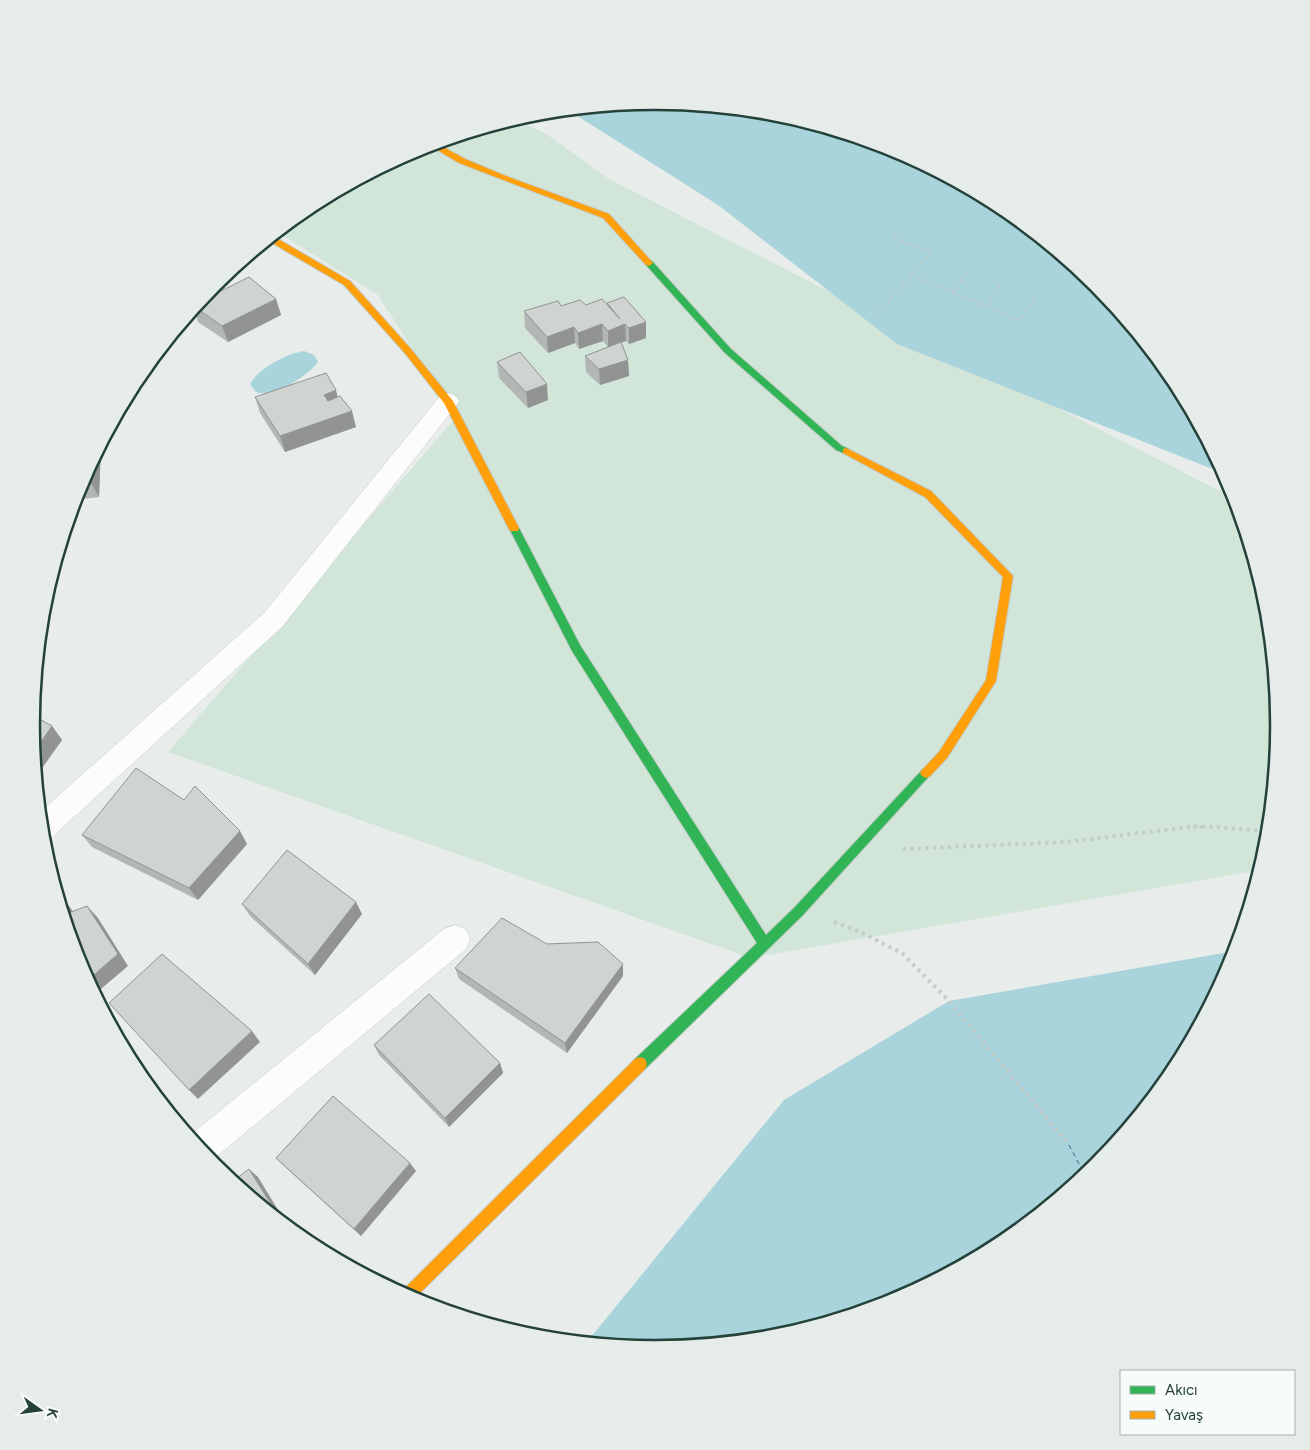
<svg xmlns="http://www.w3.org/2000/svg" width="1310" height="1450" viewBox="0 0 1310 1450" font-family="Figtree,sans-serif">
	<rect width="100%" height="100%" fill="#e8edeb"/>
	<polygon fill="#d1e6d8" points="513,119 545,133 609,179 1216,489 1234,495 1267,604 1279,725 1267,847 1260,870 751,958 168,752 456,417 378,295 277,232 309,206 417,149"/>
	<g fill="#a9d4db">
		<polygon points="655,101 777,113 894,149 1002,207 1096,284 1174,379 1225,474 897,344 718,205 568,110"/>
		<path d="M304,351L314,355L318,362C310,374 270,402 255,391C255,391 251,385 250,384C259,368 286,354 304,351Z"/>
		<polygon points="1235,951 1231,964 1173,1072 1096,1166 1001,1244 893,1301 776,1337 655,1349 587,1342 784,1100 949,1001"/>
	</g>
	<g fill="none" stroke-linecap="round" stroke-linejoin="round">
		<polyline stroke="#1c6f80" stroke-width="1" stroke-dasharray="4.5 4" stroke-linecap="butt" points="1069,1145 1085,1175"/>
		<g stroke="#c5cac8" stroke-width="1">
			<g id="street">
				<polygon points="448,393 456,396 459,401 456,406 282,627 51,838 43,841 40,812 264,613 440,396"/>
				<polygon points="455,925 466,929 470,939 466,949 210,1162 189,1136 444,929"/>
			</g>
		</g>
		<g stroke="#c3cbc8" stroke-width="2">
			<g id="fast">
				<polygon points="649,260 652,261 731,349 842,446 849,449 849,453 846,454 836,450 725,353 646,265 646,261"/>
				<polygon points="514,524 519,528 580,645 766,935 794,908 922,770 926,768 930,770 932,773 802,916 645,1069 640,1071 635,1069 633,1064 635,1059 757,943 572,651 509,528"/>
			</g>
		</g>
		<g stroke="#c3cbc8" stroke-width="2">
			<g id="slow">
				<polygon points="436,143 465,159 506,176 609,214 653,263 649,266 646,265 603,218 459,163 429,145"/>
				<polygon points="273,236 350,281 410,348 453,401 519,528 518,531 510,531 444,403 404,352 344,285 267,240"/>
				<polygon points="846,448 931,491 1013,576 996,681 947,758 930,776 926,778 922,776 920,773 922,770 939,752 986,680 1003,577 925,497 843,453 843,449"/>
				<polygon points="640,1057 645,1059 647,1064 645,1069 413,1300 400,1293 635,1059"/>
			</g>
		</g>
		<g stroke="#c3ccca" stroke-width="2" stroke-dasharray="2 2.5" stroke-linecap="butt">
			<polyline points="911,275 1019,320 1035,299"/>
			<polyline points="952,292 969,271"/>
			<polyline points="986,306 1000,285"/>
			<polyline points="876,315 931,253 893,237"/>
		</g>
		<polyline stroke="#c3ccca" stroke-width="3" stroke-dasharray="2.5 4" stroke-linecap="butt" points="1193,827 1207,827"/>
		<g stroke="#c3ccca" stroke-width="4" stroke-dasharray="3 4.5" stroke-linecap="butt">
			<polyline points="903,849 1066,842 1198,826 1268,831"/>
			<polyline points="834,922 861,932 903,954 949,1001 1069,1145"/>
		</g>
		<use href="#street" fill="#fcfcfc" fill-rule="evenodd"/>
		<use href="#fast" fill="#30b455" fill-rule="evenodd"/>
		<use href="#slow" fill="#ff9f0a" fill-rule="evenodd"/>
	</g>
	<g fill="#b2b6b5">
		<polygon points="276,299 281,315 228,342 198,322 194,309 199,302"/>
		<polygon points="607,303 646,338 629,344 626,341 621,342 628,360 629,376 600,385 586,372 585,356 608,347 603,341 579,349 575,343 548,353 525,328 524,311 561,306 607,305"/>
		<polygon points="497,362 548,400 528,408 499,378"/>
		<polygon points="255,397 338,397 356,427 285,452 260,413"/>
		<polygon points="101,445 99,497 75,500 79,486"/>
		<polygon points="31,725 52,726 62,740 42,768 35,766"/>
		<polygon points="184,800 247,844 198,900 92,847 82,835"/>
		<polygon points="242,904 362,914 315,975 250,916"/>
		<polygon points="547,944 623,964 623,976 567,1053 459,979 455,968"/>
		<polygon points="374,1045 500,1063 503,1073 449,1127 379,1055"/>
		<polygon points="276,1158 416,1171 361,1236 284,1166"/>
	</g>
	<g fill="#919493">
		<polygon points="246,257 247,261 227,273"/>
		<polygon points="276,299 281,315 228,342 222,326"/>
		<polygon points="646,322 646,338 629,344 629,328"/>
		<polygon points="602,324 603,341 579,349 578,333"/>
		<polygon points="625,324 626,341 608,347 608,331"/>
		<polygon points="574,327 575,343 548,353 547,337"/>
		<polygon points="628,360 629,376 600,385 599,369"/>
		<polygon points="547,384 548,400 528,408 526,392"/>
		<polygon points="336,390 340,406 328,411 324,395"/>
		<polygon points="352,411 356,427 285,452 280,436"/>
		<polygon points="101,445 99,497 90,481 91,463"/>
		<polygon points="52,726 62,740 42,768 35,758 34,752"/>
		<polygon points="240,831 247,844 198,900 189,888"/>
		<polygon points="56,888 82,924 71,912 57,893"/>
		<polygon points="356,902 362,914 315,975 308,964"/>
		<polygon points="87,906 98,918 128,966 95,994 88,980"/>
		<polygon points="623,964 623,976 567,1053 565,1043"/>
		<polygon points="252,1031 260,1042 198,1099 189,1090"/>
		<polygon points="500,1063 503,1073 449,1127 445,1118"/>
		<polygon points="410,1163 416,1171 361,1236 354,1229"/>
		<polygon points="249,1169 258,1177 289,1228 282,1222"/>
	</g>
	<g fill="#cfd4d2" stroke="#919493">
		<polygon points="249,277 276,299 222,326 195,307 199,302"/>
		<polygon points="624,297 646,322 629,328 625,324 608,331 602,324 578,333 574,327 547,337 524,311 558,301 561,306 580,300 586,305 602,299 620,319 607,303"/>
		<polygon points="621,342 628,360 599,369 585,356"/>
		<polygon points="520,352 547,384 526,392 497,362"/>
		<polygon points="326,373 336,390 324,395 328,401 340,396 352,411 280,436 255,397"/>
		<polygon points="91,463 90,481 81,482"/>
		<polygon points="32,715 52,726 34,752 31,725"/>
		<polygon points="136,768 184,800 195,786 240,831 189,888 82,835"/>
		<polygon points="287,850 356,902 308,964 242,904"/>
		<polygon points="57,893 71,912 87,906 118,954 88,980 79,963"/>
		<polygon points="502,918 547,944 598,942 623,964 565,1043 455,968"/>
		<polygon points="162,954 252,1031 189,1090 109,1003"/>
		<polygon points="429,994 500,1063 445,1118 374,1045"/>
		<polygon points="333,1096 410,1163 354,1229 276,1158"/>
		<polygon points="249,1169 282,1222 233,1181"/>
	</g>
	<path d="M0 0H1310V1450H0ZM40 725a615 615 0 1 1 1230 0a615 615 0 1 1-1230 0Z" fill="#e6ecea" fill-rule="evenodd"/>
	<path fill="none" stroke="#24423a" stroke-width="2.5" d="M40 725a615 615 0 1 1 1230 0a615 615 0 1 1-1230 0Z"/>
	<rect x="1120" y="1370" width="175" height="65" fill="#f7fbf9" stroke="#a3b1ad"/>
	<rect x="1130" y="1386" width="25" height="8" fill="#30b455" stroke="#a3b1ad"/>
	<text x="1165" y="1395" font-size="15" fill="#24423a">Akıcı</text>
	<rect x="1130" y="1411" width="25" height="8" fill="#ff9f0a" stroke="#a3b1ad"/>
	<text x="1165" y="1420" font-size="15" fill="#24423a">Yavaş</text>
	<g transform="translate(40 1410) rotate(104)" stroke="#f7fbf9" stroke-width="4" paint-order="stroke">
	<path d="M0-4L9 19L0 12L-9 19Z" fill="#24423a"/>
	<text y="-8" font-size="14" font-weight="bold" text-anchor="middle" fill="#24423a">K</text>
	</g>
</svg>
